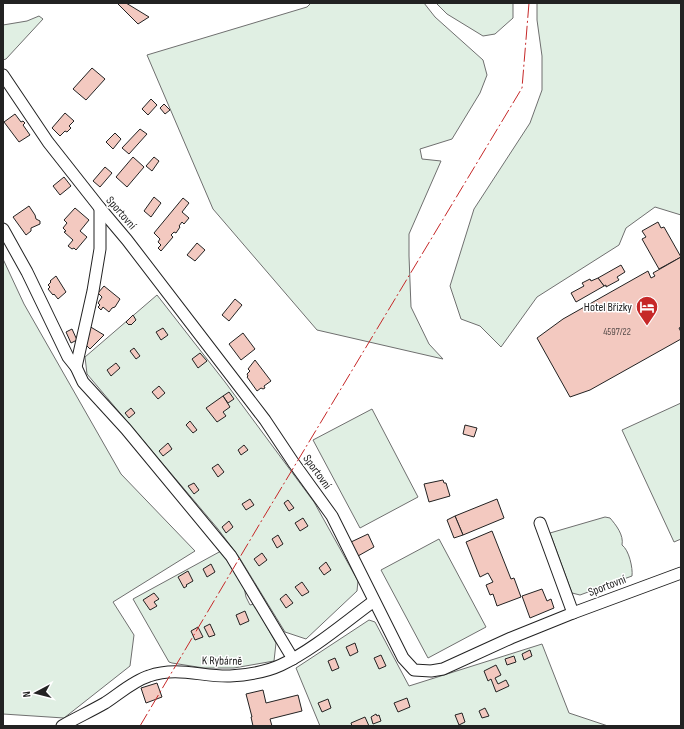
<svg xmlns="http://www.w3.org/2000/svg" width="684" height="729" viewBox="0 0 684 729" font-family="'Sofia Sans Condensed',sans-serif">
	<rect width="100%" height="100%" fill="#fff"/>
	<g fill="#e0efe3" stroke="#6f6f6f">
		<polygon points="311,3 424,3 435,17 483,60 487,75 480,93 452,139 420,149 422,159 441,161 409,234 409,256 411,307 429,344 443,359 317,330 213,209 147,55 307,7"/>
		<polygon points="436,3 513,3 513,18 495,34 483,36 447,14"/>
		<polygon points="537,3 681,3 681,215 655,207 626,228 619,245 537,297 501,347 480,326 461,319 450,286 474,209 530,123 542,90 542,56 537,20"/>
		<polygon points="39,16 43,19 6,59 3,60 3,25 27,21"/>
		<polygon points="3,259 24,304 121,474 195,551 113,602 134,635 130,666 64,718 3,714"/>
		<polygon points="157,295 225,382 314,502 358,581 357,591 306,639 285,632 239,557 218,529 87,374 85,357"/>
		<polygon points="681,403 681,539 674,542 622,430"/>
		<polygon points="372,409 418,497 360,528 313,440"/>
		<path d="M605,517L610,518C616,525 624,535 622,545C629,550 633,568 632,576L580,595L572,593L550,533Z"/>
		<polygon points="439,539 486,627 428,658 381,570"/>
		<polygon points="221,551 244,587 246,597 250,605 254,604 276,643 274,661 234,668 204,668 172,663 169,662 133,599"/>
		<polygon points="369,620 375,622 409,686 542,644 569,713 608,726 320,726 296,668"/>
	</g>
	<g fill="#f3c9c0" stroke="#222">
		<polygon points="117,3 126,3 149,17 138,24"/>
		<polygon points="92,68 105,79 86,100 73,89"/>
		<polygon points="151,99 157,105 148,115 142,109"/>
		<polygon points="164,104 170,110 165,114 160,108"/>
		<polygon points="65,113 74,121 69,126 71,128 67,132 65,131 60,136 52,128"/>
		<polygon points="15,114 21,122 23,121 25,123 23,125 30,135 19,142 4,122"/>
		<polygon points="140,129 147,134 129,154 122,148"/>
		<polygon points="115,133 121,139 113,149 106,142"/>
		<polygon points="133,157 144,167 127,187 116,177"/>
		<polygon points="154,157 159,161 152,171 146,166"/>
		<polygon points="105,167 112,173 100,187 93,181"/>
		<polygon points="64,177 71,186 60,195 53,186"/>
		<polygon points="154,197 161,203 151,217 144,211"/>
		<polygon points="183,198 189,203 182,212 189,218 184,224 182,222 179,226 180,227 176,233 174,232 171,235 173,237 161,251 158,248 161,245 158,242 160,239 154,233"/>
		<polygon points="29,206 35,215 36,219 40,221 40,224 31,228 31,231 26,235 13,217"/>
		<polygon points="75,208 89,220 80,231 87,237 76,250 74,248 72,249 68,246 73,240 64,232 66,231 63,228 67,223 64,220"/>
		<polygon points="658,222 661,228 664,227 681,257 659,269 642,239 646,237 642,231"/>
		<polygon points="197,243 205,250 195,261 187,255"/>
		<polygon points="681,257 681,327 679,328 681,332 681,339 590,390 570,397 537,338 563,319 648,271 651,278 655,276 653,273"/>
		<polygon points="621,265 625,272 617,277 619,280 606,287 606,285 604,286 598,278"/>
		<polygon points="56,276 66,292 58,299 54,294 53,295 48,289 50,287 48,285 51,282 50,281"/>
		<polygon points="598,278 604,286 576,302 571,293 584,286 582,283 590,279 591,281"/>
		<polygon points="104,286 120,299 115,307 112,308 109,312 103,307 101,310 98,307 100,305 98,303 102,297 98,293"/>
		<polygon points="235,299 242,305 229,321 222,315"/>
		<polygon points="133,315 136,320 131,325 130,324 129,325 126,322"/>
		<polygon points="89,326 104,335 90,349 85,344"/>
		<polygon points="163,328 168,335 161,340 156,332"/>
		<polygon points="72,329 77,340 71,343 66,332"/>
		<polygon points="243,333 255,349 241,360 229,344"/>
		<polygon points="134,348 140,356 136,359 130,351"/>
		<polygon points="200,353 207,361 198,368 192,359"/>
		<polygon points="255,360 271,381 264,386 265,388 263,389 261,388 257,391 247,377 248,376 247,374 250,371 248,369"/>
		<polygon points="116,363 120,368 111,376 107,370"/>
		<polygon points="159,386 165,393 158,399 152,392"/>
		<polygon points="229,392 234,399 228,403 223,396"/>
		<polygon points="223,396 230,407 223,412 226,416 217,422 206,408"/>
		<polygon points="131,408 135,413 129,418 125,413"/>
		<polygon points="190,421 197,430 193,433 186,425"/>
		<polygon points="465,425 477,428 474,437 463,434"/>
		<polygon points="168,443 172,449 163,456 159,451"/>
		<polygon points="244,445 248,450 241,455 238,450"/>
		<polygon points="218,464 224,472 218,477 212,468"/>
		<polygon points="443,480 444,483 446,483 450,496 429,502 424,484"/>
		<polygon points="194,483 199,490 194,494 188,486"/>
		<polygon points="250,499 254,505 246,510 242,504"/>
		<polygon points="497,499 504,518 463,535 455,516"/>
		<polygon points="288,500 294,508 289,511 284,503"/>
		<polygon points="455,516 463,535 454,538 447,520"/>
		<polygon points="303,518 308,526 300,531 295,523"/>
		<polygon points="229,521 233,527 226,533 222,527"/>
		<polygon points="492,531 511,579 514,578 521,597 497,606 493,594 490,595 486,585 493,582 488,573 480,577 466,542"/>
		<polygon points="368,534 374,547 358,556 351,542"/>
		<polygon points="278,535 283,544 277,548 272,539"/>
		<polygon points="262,553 267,560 259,566 254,559"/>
		<polygon points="326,562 331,570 324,575 319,568"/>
		<polygon points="211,564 215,572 207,577 203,569"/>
		<polygon points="188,571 193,581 186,585 187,586 184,588 178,577"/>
		<polygon points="302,582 309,592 302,596 295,587"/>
		<polygon points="542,589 547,601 551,599 554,608 530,618 522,596"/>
		<polygon points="154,593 159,599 154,602 157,606 150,610 143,600"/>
		<polygon points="286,594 293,603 286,608 280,599"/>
		<polygon points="245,611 249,621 240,625 236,615"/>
		<polygon points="210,624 215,635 209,637 204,627"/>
		<polygon points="198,627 203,637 195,640 191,631"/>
		<polygon points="355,643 358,652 350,656 346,647"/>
		<polygon points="530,650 532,656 524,660 522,654"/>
		<polygon points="381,655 386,666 379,669 374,658"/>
		<polygon points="514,656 516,662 507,665 505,659"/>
		<polygon points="335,658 339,668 332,671 328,661"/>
		<polygon points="496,665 501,675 495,678 498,684 506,680 509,686 496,692 491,679 488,681 484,671"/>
		<polygon points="157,683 162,697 146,703 141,688"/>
		<polygon points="263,690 266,703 298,695 302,711 270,719 272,726 253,726 251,717 252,717 246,694"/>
		<polygon points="407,698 410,707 398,712 394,703"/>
		<polygon points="328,699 331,708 322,712 318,703"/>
		<polygon points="485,708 489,716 482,718 479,711"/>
		<polygon points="462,713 465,722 459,725 455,715"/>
		<polygon points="376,714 377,716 379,715 381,721 373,724 371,717"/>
		<polygon points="365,717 369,726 352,726 351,723"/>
	</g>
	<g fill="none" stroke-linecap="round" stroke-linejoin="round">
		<g stroke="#222" stroke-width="13">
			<g id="street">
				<polyline points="3,75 48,142 100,208 127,240 265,420 293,462 332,516 403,658 414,670 431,671 443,669 511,638 573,613 681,573"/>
				<polyline points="3,229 27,272 68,357 76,367 83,382 126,429 231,556 293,659"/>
				<polyline points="76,367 93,291 100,249 100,208"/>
				<polyline points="540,523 573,613"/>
				<path d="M62,726C76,718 91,711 105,703C119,694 133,681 149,676C177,666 203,677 230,676C247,675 266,672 281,665C313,650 345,622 374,601"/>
			</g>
		</g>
		<use href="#street" stroke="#fff" stroke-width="11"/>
		<polyline stroke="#c62828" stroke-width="1" stroke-dasharray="14 3 2 3" stroke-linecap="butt" points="140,726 259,525 522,88 529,3"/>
	</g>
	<defs>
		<g id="hotel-pin" transform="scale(1.15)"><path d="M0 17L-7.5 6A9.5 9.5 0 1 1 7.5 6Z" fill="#c62828" stroke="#fff"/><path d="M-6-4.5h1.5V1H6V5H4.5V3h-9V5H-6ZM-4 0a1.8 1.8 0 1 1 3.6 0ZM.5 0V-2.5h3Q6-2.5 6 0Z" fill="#fff"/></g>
	</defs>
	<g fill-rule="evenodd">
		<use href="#hotel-pin" x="647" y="307"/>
	</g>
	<g text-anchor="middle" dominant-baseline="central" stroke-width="3" stroke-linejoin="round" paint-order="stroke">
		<g font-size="10" fill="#564c4a">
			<text x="617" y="332">4597/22</text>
		</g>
		<g font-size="12" fill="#222" stroke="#fff">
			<text transform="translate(121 213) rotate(49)">Sportovní</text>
			<text transform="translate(317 472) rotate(54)">Sportovní</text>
			<text transform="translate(607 586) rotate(-21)">Sportovní</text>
			<text transform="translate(222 661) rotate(1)">K Rybárně</text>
		</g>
		<g font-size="12" fill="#222" stroke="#fff" text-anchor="end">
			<text x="632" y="307">Hotel Břízky</text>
		</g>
	</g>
	<rect width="684" height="729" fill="none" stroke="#222222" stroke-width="8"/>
	<g transform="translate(36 693) rotate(263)" stroke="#ffffff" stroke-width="3" paint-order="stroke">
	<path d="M0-3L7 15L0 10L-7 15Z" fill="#222222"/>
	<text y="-6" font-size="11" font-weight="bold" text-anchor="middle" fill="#222222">N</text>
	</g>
</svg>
